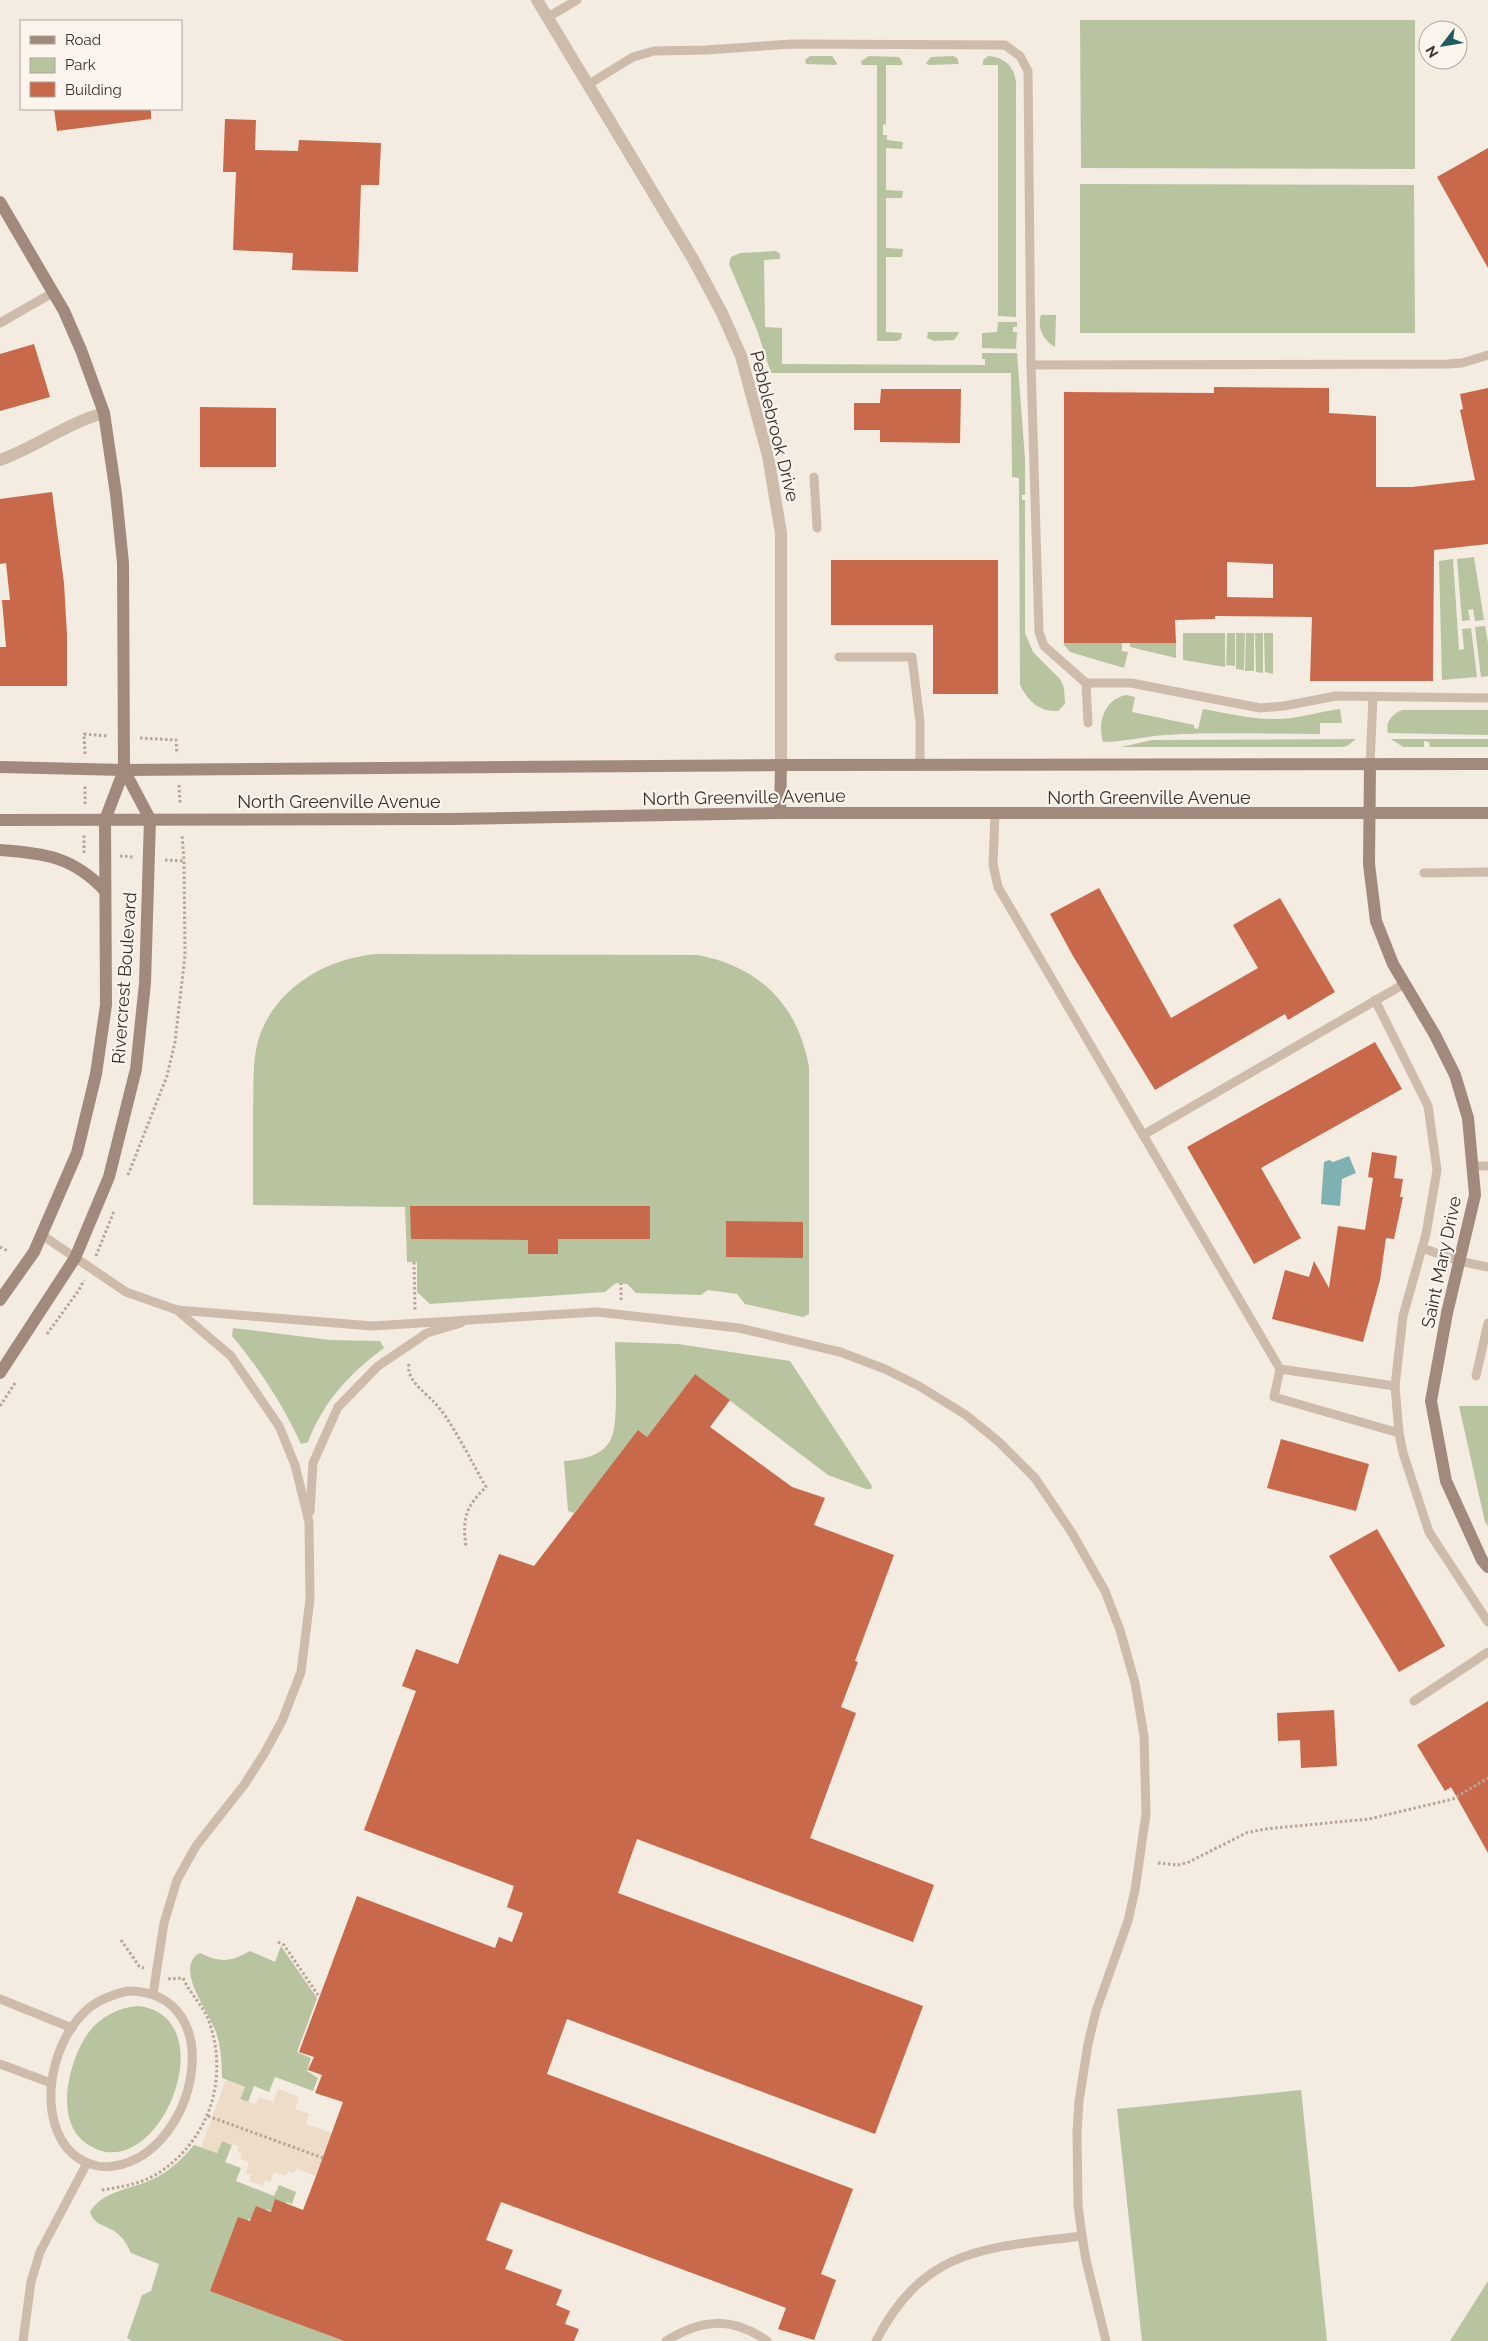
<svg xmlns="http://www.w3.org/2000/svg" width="1488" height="2341" viewBox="0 0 1488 2341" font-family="Raleway,sans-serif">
	<rect width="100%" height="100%" fill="#f4ebe1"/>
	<g fill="#b8c4a0">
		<polygon points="1080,20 1415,20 1415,169 1081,168"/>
		<polygon points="810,56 832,56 837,63 836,65 806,64 805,60"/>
		<polygon points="869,56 899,57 903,63 902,65 886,65 886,124 883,125 883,135 887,135 887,140 903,142 902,149 886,148 886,190 903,191 902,198 886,198 886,248 903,249 902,257 886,257 886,332 902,333 901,339 897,341 877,341 877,65 862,65 861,61"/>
		<polygon points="953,56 957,58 959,64 928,65 926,63 931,57"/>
		<path d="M988,56C1003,57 1014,65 1016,82V317L998,316V65H983V60Z"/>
		<polygon points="1080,184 1414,185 1415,333 1080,333"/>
		<path d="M776,251L780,254V259L764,260L765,327L782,328V364L985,365V359H982V353H1017L1025,459V495H1022V500H1025V633L1033,652L1060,679L1064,688L1065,704L1058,711C1039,712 1028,701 1020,685L1019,478L1012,477L1011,373H771L757,330L729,264L731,257L740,253Z"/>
		<path d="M1041,315H1056L1055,347C1043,340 1037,328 1041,315Z"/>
		<polygon points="998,322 1017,322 1017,327 1013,327 1013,332 1017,332 1016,349 982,348 982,333 997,332"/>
		<polygon points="928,332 957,332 959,333 954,340 934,341 927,338"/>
		<polygon points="1474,557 1484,620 1475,621 1473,609 1468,610 1470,620 1462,621 1457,559"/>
		<polygon points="1453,559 1459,650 1464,649 1462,629 1471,628 1477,677 1442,680 1439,561"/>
		<polygon points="1485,626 1488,643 1488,676 1481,677 1475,627"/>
		<polygon points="1183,633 1225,633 1225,667 1183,660"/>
		<polygon points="1227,633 1235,633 1235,666 1226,665"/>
		<polygon points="1236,633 1245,633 1244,670 1236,669"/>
		<polygon points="1246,633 1254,633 1254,671 1245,671"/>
		<polygon points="1255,633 1263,633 1263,673 1256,672"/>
		<polygon points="1264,633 1273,633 1273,674 1265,672"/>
		<polygon points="1122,642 1122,651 1128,652 1124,668 1070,652 1064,645 1064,643"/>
		<polygon points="1130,642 1176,643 1176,658 1130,647"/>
		<path d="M1126,695L1135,697L1132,712L1194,725V728L1198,729L1203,709C1231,714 1262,722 1291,718C1308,716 1323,711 1340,709L1342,723H1320V734C1269,734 1218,732 1167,735C1145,736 1124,742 1103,742C1097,722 1105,699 1126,695Z"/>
		<path d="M1402,710H1488V735L1388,733C1385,722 1392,714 1402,710Z"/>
		<polygon points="1356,739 1347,746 1342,747 1121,747 1152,740"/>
		<polygon points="1391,739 1488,739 1488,747 1430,747 1429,742 1424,741 1424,747 1403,747"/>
		<path d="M377,954L697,955C759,966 798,1005 809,1067V1314L803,1317L745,1304L737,1294L708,1290L701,1295L636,1293L627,1284L616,1283L605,1292L430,1304L417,1292V1262H407L405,1207L253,1205C253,1173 253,1141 253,1109C254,1087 252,1063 258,1041C273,989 326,958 377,954Z"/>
		<path d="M233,1328L330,1340L380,1341L384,1348C350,1373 323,1402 308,1442L301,1444C283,1405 260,1369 232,1336Z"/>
		<path d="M615,1342L678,1344L790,1361L872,1486L871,1489H866L828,1475L695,1374L647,1437L639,1431L574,1513L568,1511L564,1461C581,1460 603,1456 611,1439C619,1424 615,1362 615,1342Z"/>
		<polygon points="1459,1406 1488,1406 1488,1526 1485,1522"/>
		<path d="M281,1946L317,1998L297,2052L311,2058L307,2071L318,2078L313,2091L275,2077L269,2092L254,2086L248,2102L240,2099L245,2087L222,2078C222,2062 221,2047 216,2032C209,2011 173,1968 200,1953C221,1963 230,1962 250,1951L275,1962Z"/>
		<path d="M138,2006C230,2016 155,2199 83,2141C54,2117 70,2057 89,2032C101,2016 120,2007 138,2006Z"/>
		<polygon points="1301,2090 1327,2341 1142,2341 1117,2109"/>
		<path d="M222,2141L232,2145L225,2162L241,2168L236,2181L274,2196L279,2185L296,2192L292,2204L286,2202L281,2215L266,2209L260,2224L248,2219L220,2294L344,2341H132L127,2338L142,2295L151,2291L159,2264L131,2253C127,2244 123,2237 114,2231C105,2225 94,2225 90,2212C103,2189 137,2189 159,2176C173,2168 184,2157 194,2145L217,2153Z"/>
		<polygon points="1488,2281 1488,2341 1450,2341"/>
	</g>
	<polygon fill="#ecdcc8" points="226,2080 245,2087 240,2099 255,2104 259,2097 273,2102 278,2089 299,2097 295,2109 309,2114 306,2124 332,2133 316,2176 296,2168 294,2173 288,2171 286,2176 274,2172 270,2182 265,2180 263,2186 249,2181 251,2175 246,2173 249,2162 240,2159 242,2154 237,2152 239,2146 222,2141 217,2153 201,2147"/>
	<polygon fill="#7fb0b2" points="1349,1156 1356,1173 1342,1179 1340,1206 1321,1204 1324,1162 1329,1160 1333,1162"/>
	<g fill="#c8694b" fill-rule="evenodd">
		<polygon points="54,109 151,109 151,119 57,131"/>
		<polygon points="225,119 256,120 255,150 298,151 299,140 381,143 379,185 361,185 358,272 292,270 293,253 233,250 236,172 223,172"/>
		<polygon points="1488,148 1488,268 1437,177"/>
		<polygon points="34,344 50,397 0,411 0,354"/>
		<path d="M1214,387L1329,388V413L1376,416V487H1412L1475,480L1460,410L1463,409L1460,394L1488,388V544L1434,550L1433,681H1310L1312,617L1215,616V619L1175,620L1176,643H1064V392L1214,393ZM1227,562L1273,564V598L1227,597Z"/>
		<polygon points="881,389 961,389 960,443 880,442 880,430 854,430 854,403 880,403"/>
		<polygon points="200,407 276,408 276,467 200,467"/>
		<polygon points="52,492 64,583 67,635 67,686 0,686 0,647 6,647 2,600 10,600 6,563 0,564 0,499"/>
		<polygon points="831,560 998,560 998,694 933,694 933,625 831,625"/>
		<polygon points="1099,888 1171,1018 1258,968 1233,925 1280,898 1335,992 1288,1020 1285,1014 1155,1090 1073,956 1050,914"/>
		<polygon points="1375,1042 1402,1089 1261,1168 1301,1238 1254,1264 1187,1147"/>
		<polygon points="1372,1152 1397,1156 1394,1178 1403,1179 1400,1197 1403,1197 1394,1239 1386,1238 1380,1280 1363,1342 1272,1319 1285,1270 1309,1277 1314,1261 1329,1288 1338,1226 1365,1230 1373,1178 1368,1177"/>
		<polygon points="410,1206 650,1206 650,1239 558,1239 558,1254 528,1254 528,1240 411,1239"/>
		<polygon points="726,1221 803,1222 803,1258 726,1257"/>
		<polygon points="695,1374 730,1400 710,1427 792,1487 825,1498 814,1525 894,1555 855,1661 858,1662 841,1707 856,1713 810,1838 934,1885 913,1942 637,1839 618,1893 923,2006 875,2134 567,2019 547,2074 853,2189 821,2274 836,2280 814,2340 778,2329 786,2308 501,2202 486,2240 513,2250 505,2269 562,2290 556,2305 570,2311 565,2324 579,2329 574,2341 344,2341 210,2291 238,2217 250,2221 256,2206 271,2212 275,2199 303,2210 316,2176 343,2102 315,2093 322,2075 308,2070 314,2057 299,2052 357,1896 495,1948 499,1937 512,1942 523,1913 507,1907 514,1886 364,1830 416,1691 402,1686 416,1649 458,1664 499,1554 534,1566 638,1430 647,1437"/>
		<polygon points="1281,1439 1369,1464 1356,1511 1267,1488"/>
		<polygon points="1377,1529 1445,1646 1399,1672 1329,1556"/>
		<polygon points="1488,1701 1488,1853 1451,1787 1445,1791 1417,1745"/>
		<polygon points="1334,1710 1337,1766 1301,1768 1300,1740 1278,1741 1277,1713"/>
	</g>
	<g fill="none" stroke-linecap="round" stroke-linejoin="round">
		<g stroke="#b9a596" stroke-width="3" stroke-dasharray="2.5 2.5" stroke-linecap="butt">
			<polyline points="140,738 176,740 177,754"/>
			<polyline points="85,754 84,734 108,736"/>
			<polyline points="179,785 180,804"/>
			<polyline points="85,804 85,785"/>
			<polyline points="84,853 84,835"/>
			<polyline points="120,856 134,857"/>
			<polyline points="165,860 184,861"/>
			<polyline points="128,1175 167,1076 175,1042 185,955 184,861 182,835"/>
			<polyline points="0,1247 8,1251"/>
			<polyline points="96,1256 114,1211"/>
			<polyline points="414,1262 415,1310"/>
			<polyline points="621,1300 621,1283"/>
			<polyline points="47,1334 79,1290 84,1280"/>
			<path d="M409,1364C406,1379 423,1391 433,1401C450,1417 473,1465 486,1487C466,1506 462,1519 466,1546"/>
			<polyline points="0,1406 15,1383"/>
			<polyline points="1158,1863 1178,1865 1189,1862 1246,1833 1265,1829 1369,1819 1453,1799 1488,1778"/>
			<polyline points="121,1940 139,1966 144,1968"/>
			<polyline points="278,1942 284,1945 318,1995"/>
			<polyline points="208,2116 323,2158"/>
			<path d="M102,2190C121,2187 140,2184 157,2174C207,2142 228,2084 211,2027C206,2008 191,1996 183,1978L168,1979"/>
		</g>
		<g stroke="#cdbbac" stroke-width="9">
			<polyline points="548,17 577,0"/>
			<polyline points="589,84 633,57 654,51 706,50 792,44 1005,45 1020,56 1028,71 1031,365"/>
			<polyline points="0,323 54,292"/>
			<polyline points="814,477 817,528"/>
			<polyline points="839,657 912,657 920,722 920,765"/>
			<polyline points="1086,683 1131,683 1260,708 1284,706 1336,696 1488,698"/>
			<polyline points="1088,723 1086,683 1044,646 1039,632 1031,365 1448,364 1462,363 1488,355"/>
			<polyline points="1370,765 1373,696"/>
			<polyline points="995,814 993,864 998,887 1280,1369 1395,1386"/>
			<polyline points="1424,873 1488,872"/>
			<polyline points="1375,1000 1428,1106 1437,1170 1426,1234 1403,1316 1395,1386 1399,1433 1403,1453 1429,1532 1488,1622"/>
			<polyline points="1143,1135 1404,984"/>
			<polyline points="1472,1166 1488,1166"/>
			<polyline points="42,1235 126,1292 177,1310 231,1356 279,1426 295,1465 309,1522 310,1599 301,1672 282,1721 264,1754 244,1785 196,1846 177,1880 164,1923 153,1994"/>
			<polyline points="1422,1248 1459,1261 1488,1267"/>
			<polyline points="177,1310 372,1326 597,1312 739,1328 840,1352 885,1369 919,1386 966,1415 999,1442 1035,1478 1072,1533 1105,1591 1120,1630 1135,1683 1144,1736 1146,1814 1135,1890 1128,1921 1096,2011 1088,2044 1079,2101 1077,2132 1078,2205 1082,2236 1086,2260 1106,2341"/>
			<polyline points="1280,1369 1274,1397 1399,1433"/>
			<polyline points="1476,1376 1488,1323"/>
			<polyline points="310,1512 313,1463 338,1407 378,1366 427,1333 461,1323"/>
			<polyline points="1414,1701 1488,1652"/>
			<path d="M128,1991C231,1991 198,2153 114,2166C97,2169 79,2162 67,2148C36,2109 53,2037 90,2007C101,1999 114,1994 128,1991Z"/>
			<polyline points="0,1999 72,2028"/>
			<polyline points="0,2064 51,2083"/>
			<polyline points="23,2341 31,2282 40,2252 87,2163"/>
			<path d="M666,2341C701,2319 732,2316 767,2341"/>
			<path d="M876,2341C925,2246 987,2248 1082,2236"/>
		</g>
		<g stroke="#cdbbac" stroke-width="12">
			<polyline points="537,0 693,259 722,313 741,356 768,456 781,533 781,765"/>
			<path d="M0,460C36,447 67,423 104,413"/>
		</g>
		<g stroke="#a18a7d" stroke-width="12">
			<polyline points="0,202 64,311 81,350 104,413 116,494 123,563 124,770 105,820 106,1005 96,1074 77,1153 34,1252 0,1300"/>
			<polyline points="1370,765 1369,864 1376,921 1393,964 1435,1035 1455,1075 1468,1118 1475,1195 1447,1313 1431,1401 1446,1481 1482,1560 1488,1567"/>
			<polyline points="0,767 124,770 781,765 1488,764"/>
			<polyline points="780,813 781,765"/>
			<polyline points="0,820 453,819 780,813 1488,813"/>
			<path d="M0,850C44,853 74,857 105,891"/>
			<polyline points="0,1373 75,1258 109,1177 136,1069 145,983 150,819 124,770"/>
		</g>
	</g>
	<g text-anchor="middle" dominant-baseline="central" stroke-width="4.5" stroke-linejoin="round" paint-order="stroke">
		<g font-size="18" fill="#3b302b" stroke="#fbf5ee">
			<text transform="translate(775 426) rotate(76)">Pebblebrook Drive</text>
			<text transform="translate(744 797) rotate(-1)">North Greenville Avenue</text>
			<text x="1149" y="797">North Greenville Avenue</text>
			<text x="339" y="801">North Greenville Avenue</text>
			<text transform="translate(124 978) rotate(-86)">Rivercrest Boulevard</text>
			<text transform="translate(1441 1262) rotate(-78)">Saint Mary Drive</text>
		</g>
	</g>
	<rect x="20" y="20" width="162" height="90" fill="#fbf5ee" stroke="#aea6a0"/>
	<rect x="30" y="36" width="25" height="8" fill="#a18a7d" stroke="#aea6a0"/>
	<text x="65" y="45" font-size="15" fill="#3b302b">Road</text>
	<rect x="30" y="58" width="25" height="15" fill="#b8c4a0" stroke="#aea6a0"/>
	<text x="65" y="70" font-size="15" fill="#3b302b">Park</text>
	<rect x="30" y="82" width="25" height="15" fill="#c8694b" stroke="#aea6a0"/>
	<text x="65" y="95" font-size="15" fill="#3b302b">Building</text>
	<g transform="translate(1443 45) rotate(239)"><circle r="24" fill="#fbf5ee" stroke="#aea6a0"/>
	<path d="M0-4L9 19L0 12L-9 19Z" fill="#1f5a5e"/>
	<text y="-8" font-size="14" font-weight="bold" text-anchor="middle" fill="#3b302b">N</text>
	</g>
</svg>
